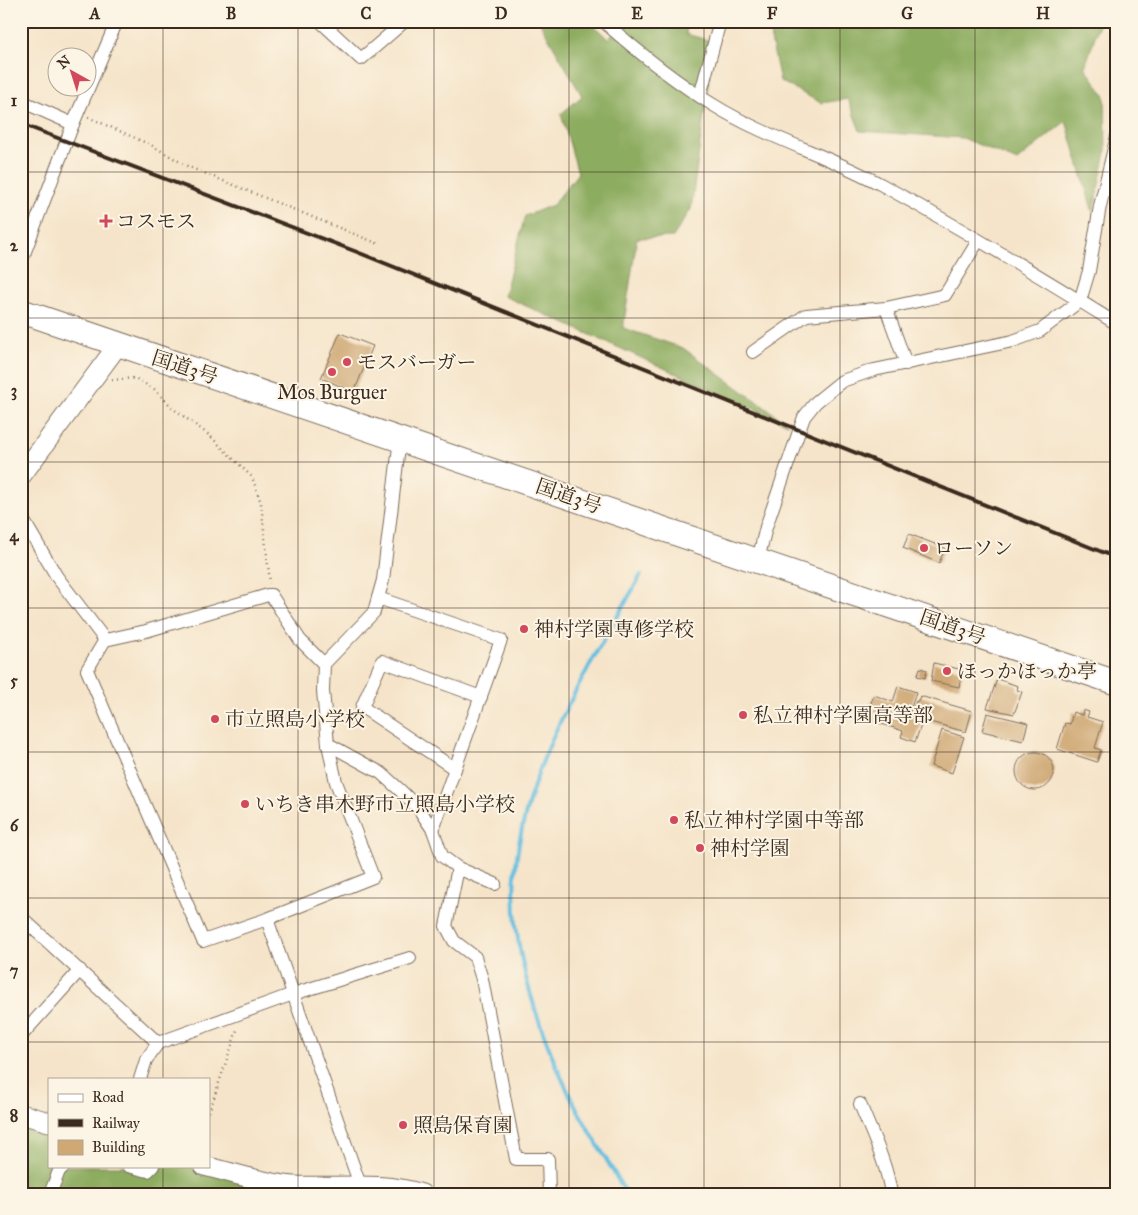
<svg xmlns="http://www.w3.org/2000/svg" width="1138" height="1215" viewBox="0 0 1138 1215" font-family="'IM FELL Great Primer','Noto Serif JP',serif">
	<rect width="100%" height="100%" fill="#fcf5e5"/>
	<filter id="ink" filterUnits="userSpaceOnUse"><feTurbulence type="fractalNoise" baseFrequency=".02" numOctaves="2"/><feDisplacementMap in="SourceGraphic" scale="10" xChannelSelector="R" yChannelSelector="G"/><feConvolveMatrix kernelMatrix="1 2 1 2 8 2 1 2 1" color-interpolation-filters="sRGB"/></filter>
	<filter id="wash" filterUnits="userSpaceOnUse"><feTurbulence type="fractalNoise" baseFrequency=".0096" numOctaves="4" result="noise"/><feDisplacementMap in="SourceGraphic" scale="20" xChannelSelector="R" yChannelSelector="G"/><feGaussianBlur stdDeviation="1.12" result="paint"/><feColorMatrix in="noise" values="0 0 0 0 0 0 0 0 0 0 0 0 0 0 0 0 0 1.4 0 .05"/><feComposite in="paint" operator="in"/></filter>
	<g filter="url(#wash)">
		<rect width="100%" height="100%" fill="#f5e4c9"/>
		<g fill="#8cac5f" stroke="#646b3e">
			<polygon points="539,21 589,21 608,39 626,21 687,21 686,34 714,42 691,209 673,237 637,238 623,328 683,348 788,424 504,296 525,216 553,205 578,173 561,114 582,96"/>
			<polygon points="767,21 1100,21 1085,67 1105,96 1106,152 1093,213 1066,121 1017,161 963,138 860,131 848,99 821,103 780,81"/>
			<polygon points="21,1121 49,1126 49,1166 193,1166 290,1194 21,1194"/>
		</g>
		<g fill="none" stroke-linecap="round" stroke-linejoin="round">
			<path stroke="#62bee0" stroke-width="4" d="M626,1194C603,1151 574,1110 556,1065C532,1008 510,936 515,874C524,764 589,668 641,575"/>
		</g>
		<g id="blocks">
			<g fill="#cfa874">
				<polygon points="340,333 373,346 354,392 321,378"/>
				<polygon points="909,534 945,548 939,563 903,548"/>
				<polygon points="934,663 963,670 959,687 931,681"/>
				<polygon points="920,668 927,670 925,678 917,676"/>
				<polygon points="997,679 1018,686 1017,690 1022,692 1014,714 987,708"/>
				<polygon points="898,686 916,692 909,715 913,716 916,701 918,701 920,696 972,711 966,732 923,720 915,742 901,737 903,731 865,718 874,695 893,702"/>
				<polygon points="1083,710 1089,712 1087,717 1103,722 1095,748 1101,750 1097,762 1057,749 1065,723 1070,724 1073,712 1082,715"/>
				<polygon points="987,713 1028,723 1023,741 982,731"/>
				<polygon points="942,730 964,737 952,773 931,766"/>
				<circle cx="1035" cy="771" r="19"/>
			</g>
		</g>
	</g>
	<g filter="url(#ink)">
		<use href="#blocks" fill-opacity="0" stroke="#7c6b5a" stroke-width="1"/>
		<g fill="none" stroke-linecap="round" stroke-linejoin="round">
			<g stroke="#7c6b5a" stroke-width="14">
				<g id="street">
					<polyline points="320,21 361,59 405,21"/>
					<path d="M603,21C638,52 675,82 715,106C767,138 828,155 882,185C962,229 1040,276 1117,324"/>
					<polyline points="700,96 720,21"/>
					<polyline points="21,101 73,124"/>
					<polyline points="21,262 73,124 117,21"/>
					<polyline points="886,308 906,364"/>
					<polyline points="753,352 806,315 886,308 945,295 978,241"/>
					<polyline points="21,516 57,577 105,640"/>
					<polyline points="758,560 766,527 804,417 816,402 842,381 874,370 1013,341 1040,331 1080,301 1089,271 1100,206 1117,136"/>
					<polyline points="378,598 501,640 433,830"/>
					<polyline points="324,664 300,640 271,595 268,595 146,631 105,640 87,670 203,941 267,919 373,877 336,782 328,744 323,691 324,664 374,612 383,580 400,438"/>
					<polyline points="328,744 381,773 401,791 419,809 433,830 442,856 458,868 495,884"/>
					<polyline points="455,769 362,707 382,661 481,697"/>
					<polyline points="458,868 446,926 454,941 475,957 482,979 516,1159 548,1159 549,1194"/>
					<polyline points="21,917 158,1043 293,994 410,958"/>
					<polyline points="267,919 360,1185"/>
					<polyline points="21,1036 80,970"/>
					<polyline points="140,1079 146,1060 158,1043"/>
					<path d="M860,1104C871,1132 887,1163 891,1194"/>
					<polyline points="128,1166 148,1171 153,1166"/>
					<polyline points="50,1194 59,1171 64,1166"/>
				</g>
			</g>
			<g stroke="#7c6b5a" stroke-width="21">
				<g id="secondary">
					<polyline points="21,476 118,345"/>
					<polyline points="21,1114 49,1122"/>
					<path d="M204,1166C230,1172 270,1185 295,1186C338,1188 381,1181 422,1194"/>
				</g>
			</g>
			<g stroke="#7c6b5a" stroke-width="26">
				<polyline id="highway" points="21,311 1117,683"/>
			</g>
			<g stroke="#7c6b5a" stroke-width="2.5" stroke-dasharray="1 4" stroke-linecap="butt">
				<polyline points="88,117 151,145 189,167 379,244"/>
				<polyline points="112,380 135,378 154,389 175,410 209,435 252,477 261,503 270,583"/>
				<polyline points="209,1112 238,1027"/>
			</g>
			<use href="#street" stroke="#fff" stroke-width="12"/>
			<use href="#secondary" stroke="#fff" stroke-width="19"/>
			<use href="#highway" stroke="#fff" stroke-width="24"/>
			<polyline stroke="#3b2a1e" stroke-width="4" points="21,124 357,252 1117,558"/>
		</g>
	</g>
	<path fill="none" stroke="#3b2a1e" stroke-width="1" stroke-opacity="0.55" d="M163,21V1079M298,21V1194M434,21V1194M569,21V1194M704,21V1194M840,21V1194M975,21V1194M21,172H1117M21,318H1117M21,462H1117M21,608H1117M21,752H1117M21,898H1117M21,1042H1117M163,1166V1194"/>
	<g fill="#d1495b" stroke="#fcf5e5" stroke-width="2">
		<path d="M103.5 213.5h5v5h5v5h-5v5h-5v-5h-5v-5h5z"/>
		<circle cx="347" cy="362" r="5"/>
		<circle cx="332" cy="372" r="5"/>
		<circle cx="924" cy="548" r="5"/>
		<circle cx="524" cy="629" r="5"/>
		<circle cx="947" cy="671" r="5"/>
		<circle cx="743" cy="715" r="5"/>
		<circle cx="215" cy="719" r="5"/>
		<circle cx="245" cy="804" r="5"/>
		<circle cx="674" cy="820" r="5"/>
		<circle cx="700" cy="848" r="5"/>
		<circle cx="403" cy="1125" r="5"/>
	</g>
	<g text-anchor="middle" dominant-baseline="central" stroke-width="4" stroke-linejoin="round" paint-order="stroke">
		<g font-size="20" fill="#3b2a1e" stroke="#fcf5e5" text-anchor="start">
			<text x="116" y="221">コスモス</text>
			<text x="357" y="362">モスバーガー</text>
			<text x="332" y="392" text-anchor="middle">Mos Burguer</text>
			<text x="934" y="548">ローソン</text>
			<text x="534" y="629">神村学園専修学校</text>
			<text x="957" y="671">ほっかほっか亭</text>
			<text x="753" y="715">私立神村学園高等部</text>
			<text x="225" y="719">市立照島小学校</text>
			<text x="255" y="804">いちき串木野市立照島小学校</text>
			<text x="684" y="820">私立神村学園中等部</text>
			<text x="710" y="848">神村学園</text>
			<text x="413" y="1125">照島保育園</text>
		</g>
		<g font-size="20" fill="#3b2a1e" stroke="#fcf5e5">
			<text transform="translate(185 367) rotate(18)">国道3号</text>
			<text transform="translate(569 496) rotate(19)">国道3号</text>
			<text transform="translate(953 627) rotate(19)">国道3号</text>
		</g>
	</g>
	<rect width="1138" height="1215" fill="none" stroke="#fcf5e5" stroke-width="55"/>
	<rect x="48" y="1078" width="162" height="90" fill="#fcf5e5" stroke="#afa495"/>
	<rect x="58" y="1094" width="25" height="8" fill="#ffffff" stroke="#afa495"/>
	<text x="92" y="1102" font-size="15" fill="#3b2a1e">Road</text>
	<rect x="58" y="1119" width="25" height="8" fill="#3b2a1e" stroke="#afa495"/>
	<text x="92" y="1128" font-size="15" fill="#3b2a1e">Railway</text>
	<rect x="58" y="1140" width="25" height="15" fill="#cfa874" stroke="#afa495"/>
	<text x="92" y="1152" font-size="15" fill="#3b2a1e">Building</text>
	<g transform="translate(72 72) rotate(321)"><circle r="24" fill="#fcf5e5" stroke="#afa495"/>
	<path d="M0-4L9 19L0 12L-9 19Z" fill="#d1495b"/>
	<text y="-8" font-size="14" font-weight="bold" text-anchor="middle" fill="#3b2a1e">N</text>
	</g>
	<rect x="28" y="28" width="1082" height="1160" fill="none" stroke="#3b2a1e" stroke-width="2"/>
	<g font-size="16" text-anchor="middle" font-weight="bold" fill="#3b2a1e">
		<text x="95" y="19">A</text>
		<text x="231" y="19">B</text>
		<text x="366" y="19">C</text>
		<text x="501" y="19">D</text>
		<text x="637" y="19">E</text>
		<text x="772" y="19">F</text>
		<text x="907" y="19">G</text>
		<text x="1043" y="19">H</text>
		<text x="14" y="106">1</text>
		<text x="14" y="251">2</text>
		<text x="14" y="396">3</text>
		<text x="14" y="541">4</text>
		<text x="14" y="686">5</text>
		<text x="14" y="831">6</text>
		<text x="14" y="976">7</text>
		<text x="14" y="1121">8</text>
	</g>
</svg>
